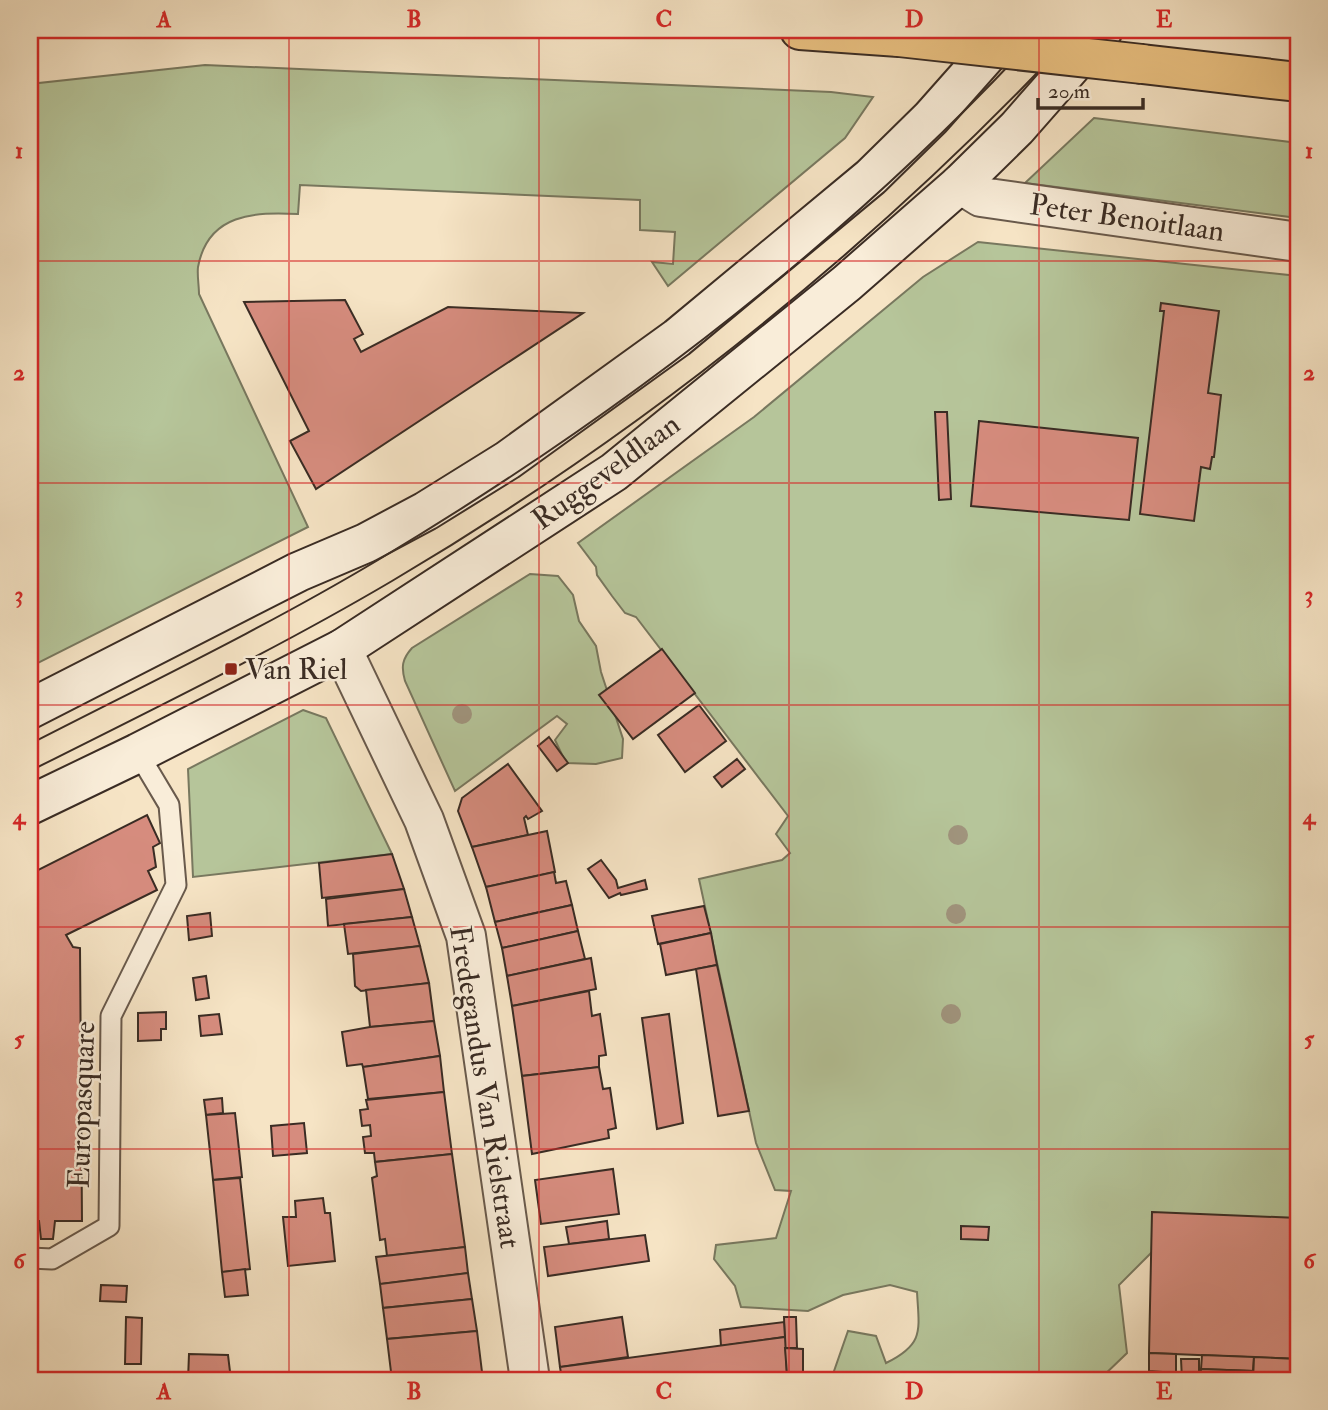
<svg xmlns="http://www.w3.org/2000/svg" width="1328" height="1410" viewBox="0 0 1328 1410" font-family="'IM FELL Double Pica',serif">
	<rect width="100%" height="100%" fill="#f6e4c5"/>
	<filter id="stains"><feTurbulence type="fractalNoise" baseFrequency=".00286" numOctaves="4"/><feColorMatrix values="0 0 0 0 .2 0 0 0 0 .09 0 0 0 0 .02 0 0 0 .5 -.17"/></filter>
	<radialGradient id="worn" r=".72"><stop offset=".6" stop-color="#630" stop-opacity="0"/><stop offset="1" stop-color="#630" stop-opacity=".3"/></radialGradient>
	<g fill="#b6c59a" stroke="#78785f" stroke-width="2">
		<path d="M205,65L831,92L873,97L845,138L668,286L652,262L673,264L675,232L640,230V200L300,185L298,214C255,212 208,213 198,267C197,275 199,286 199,294L308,527L30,667V84Z"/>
		<polygon points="1094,118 1298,143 1298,218 1025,183"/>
		<path d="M978,242L1298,276V1240L1283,1239L1151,1253L1119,1285L1127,1353L1099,1380H835L833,1374L848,1331L876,1336L886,1363C925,1344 919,1330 917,1292L890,1285L843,1295L808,1311L741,1307L735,1286L714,1259L716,1245L776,1238L791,1191L775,1190L756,1143L699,879L782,860L790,853L776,834L788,816L636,617L625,613L612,596L597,575L596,567L578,543L754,417L923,277Z"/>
		<path d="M530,574L558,576L573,595L579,621L596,646L601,672L623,739L622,758L596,764L566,763L555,740L567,724L557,716L455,791L405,681C401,667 402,659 412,648Z"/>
		<polygon points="303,710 326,718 392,854 193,877 188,769"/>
	</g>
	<g fill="#d68c7e" stroke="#3a2c24" stroke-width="2">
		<polygon points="345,300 363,334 354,339 361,352 448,307 583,313 316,489 290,441 309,431 244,302"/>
		<polygon points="1161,303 1219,311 1208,393 1221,395 1214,457 1212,457 1210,469 1201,467 1194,521 1140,514 1164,311 1160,311"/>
		<polygon points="935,412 947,412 951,499 939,500"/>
		<polygon points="979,421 1138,438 1129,520 971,506"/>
		<polygon points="662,649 695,693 633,739 599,695"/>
		<polygon points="699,705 726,741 685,772 658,735"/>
		<polygon points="549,737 568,763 557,771 538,746"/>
		<polygon points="737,759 745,769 722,787 714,777"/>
		<polygon points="508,764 542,811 528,819 526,816 524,818 528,835 472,847 458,811 462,798"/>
		<polygon points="147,815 160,843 153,847 156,867 148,871 157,890 66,935 73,947 80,948 82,1221 55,1221 53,1239 41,1239 39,1221 30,1221 30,874"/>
		<polygon points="547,831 555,872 486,887 472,847"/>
		<polygon points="392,854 404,889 322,898 319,863"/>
		<polygon points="601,860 616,880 618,888 645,880 647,889 621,895 620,893 609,898 588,869"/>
		<polygon points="554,872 556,883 566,881 572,905 495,922 486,887"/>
		<polygon points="404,889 412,917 328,926 326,899"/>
		<polygon points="572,905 578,931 502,948 495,922"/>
		<polygon points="704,906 711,933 658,944 652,916"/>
		<polygon points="210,913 212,936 189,940 187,916"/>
		<polygon points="412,917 420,946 348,954 344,924"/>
		<polygon points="578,931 585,959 507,976 502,948"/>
		<polygon points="711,933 717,965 666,975 660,944"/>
		<polygon points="420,946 429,983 361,991 355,986 353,954"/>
		<polygon points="591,958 596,989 512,1006 507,976"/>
		<polygon points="717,965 749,1111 718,1116 696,969"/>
		<polygon points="206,976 209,998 196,1000 193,978"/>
		<polygon points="429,983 434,1021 370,1027 366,990"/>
		<polygon points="589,991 592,1016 600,1014 606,1055 599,1056 599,1067 522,1076 512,1006"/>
		<polygon points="166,1012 166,1029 161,1029 161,1040 138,1041 138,1013"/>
		<polygon points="219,1014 222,1034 201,1036 199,1016"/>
		<polygon points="669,1014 683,1123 657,1129 642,1018"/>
		<polygon points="434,1021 440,1056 363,1067 362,1064 347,1066 342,1032 370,1027"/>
		<polygon points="440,1056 444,1092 368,1099 363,1067"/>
		<polygon points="599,1067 603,1089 610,1088 616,1128 608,1130 609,1138 532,1154 522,1076"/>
		<polygon points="444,1092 452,1154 375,1162 374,1153 365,1153 363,1137 371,1136 370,1125 362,1126 360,1110 368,1109 366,1100"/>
		<polygon points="222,1098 223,1113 206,1115 204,1100"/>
		<polygon points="235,1113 242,1177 213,1180 206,1115"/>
		<polygon points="304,1123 307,1153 273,1156 271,1126"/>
		<polygon points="452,1154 465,1247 387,1256 385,1239 380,1240 372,1178 377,1176 375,1162"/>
		<polygon points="613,1169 619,1214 541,1224 535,1180"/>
		<polygon points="240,1178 250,1269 222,1272 213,1180"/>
		<polygon points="323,1198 325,1213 330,1213 335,1261 288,1266 283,1217 296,1217 295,1201"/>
		<polygon points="1152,1212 1298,1218 1298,1359 1149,1353"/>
		<polygon points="607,1221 609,1239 569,1244 566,1227"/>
		<polygon points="961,1226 989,1227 988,1240 961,1239"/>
		<polygon points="645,1235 649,1261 548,1276 544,1247"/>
		<polygon points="465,1247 468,1273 380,1284 376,1257"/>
		<polygon points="245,1269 248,1295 225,1297 222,1272"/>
		<polygon points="468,1273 472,1299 383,1308 380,1284"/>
		<polygon points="30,1280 38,1280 37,1298 30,1297"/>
		<polygon points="101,1285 127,1286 126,1302 100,1301"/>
		<polygon points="472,1299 477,1331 387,1339 383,1308"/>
		<polygon points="126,1317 142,1318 141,1364 125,1364"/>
		<polygon points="622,1317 628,1357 560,1367 555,1327"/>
		<polygon points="784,1317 796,1317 797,1348 785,1348"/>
		<polygon points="784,1322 785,1337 721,1346 720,1330"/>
		<polygon points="477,1331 482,1372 392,1380 387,1339"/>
		<polygon points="785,1337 787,1375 748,1380 562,1380 560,1367"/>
		<polygon points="785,1348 803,1349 803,1376 787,1375"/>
		<polygon points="1149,1353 1176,1354 1176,1373 1149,1371"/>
		<polygon points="189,1354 228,1355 231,1380 188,1380"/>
		<polygon points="1202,1355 1254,1357 1253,1371 1201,1369"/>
		<polygon points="1254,1357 1298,1359 1298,1380 1253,1380"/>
		<polygon points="1181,1359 1199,1359 1199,1380 1182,1380"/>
		<polygon points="1201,1369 1253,1371 1253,1380 1200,1380"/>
		<polygon points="482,1372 483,1380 396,1380"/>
		<polygon points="799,1375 799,1380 770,1380 770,1377"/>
	</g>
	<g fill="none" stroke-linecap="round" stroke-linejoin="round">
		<g stroke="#695a4c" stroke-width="23">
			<polyline id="lane" points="30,1258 52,1259 109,1226 111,1016 176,885 169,805 138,753"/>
		</g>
		<g stroke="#695a4c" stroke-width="42">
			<g id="street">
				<polyline points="960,184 981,197 1298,242"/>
				<polyline points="342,649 424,820 466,936 530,1380"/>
			</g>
		</g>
		<g stroke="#3a2c24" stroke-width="42">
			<g id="secondary">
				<polyline points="30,709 298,572 366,543 426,511 508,460 677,338 871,177 931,118 1009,30"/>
				<polyline points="30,805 138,753 342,649 614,472 847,283 960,184 1017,128 1103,30"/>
			</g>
		</g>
		<g stroke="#3a2c24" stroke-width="42">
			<g id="highway">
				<polyline points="800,30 899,37"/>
				<polyline points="1142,64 1298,82"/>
			</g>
		</g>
		<use href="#lane" stroke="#f9edd9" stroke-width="19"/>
		<use href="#street" stroke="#f9edd9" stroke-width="38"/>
		<use href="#secondary" stroke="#f9edd9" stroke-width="38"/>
		<use href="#highway" stroke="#ebc282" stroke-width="38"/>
		<g stroke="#3a2c24" stroke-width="2">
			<path d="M30,744C147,684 266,627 378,560C622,414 850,239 1042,30"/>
			<path d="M30,771C151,710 275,650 392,581C646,431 877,245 1078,30"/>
		</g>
		<g stroke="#3a2c24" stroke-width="42" stroke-linecap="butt">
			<polyline id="highway-bridge" points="899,37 1142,64"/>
		</g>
		<use href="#highway-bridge" stroke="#ebc282" stroke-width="38"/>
	</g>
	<g fill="#a0947d">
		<circle cx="462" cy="714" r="10"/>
		<circle cx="958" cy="835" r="10"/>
		<circle cx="956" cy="914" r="10"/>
		<circle cx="951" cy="1014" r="10"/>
	</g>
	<path fill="none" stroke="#d62828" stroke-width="2" stroke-opacity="0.55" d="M289,30V1380M539,30V1380M789,30V1380M1039,30V1380M30,261H1298M30,483H1298M30,705H1298M30,927H1298M30,1149H1298"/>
	<rect fill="#8f2418" stroke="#f9edd9" stroke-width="2.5" x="224" y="662" width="14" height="14" rx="3.5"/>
	<g text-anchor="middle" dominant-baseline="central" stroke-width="5" stroke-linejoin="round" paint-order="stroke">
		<g font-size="30" fill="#3a2c24" stroke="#f9edd9">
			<text transform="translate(1127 218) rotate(8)">Peter Benoitlaan</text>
			<text transform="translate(606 472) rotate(-36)">Ruggeveldlaan</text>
			<text transform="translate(485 1087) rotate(81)">Fredegandus Van Rielstraat</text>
			<text transform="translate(82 1105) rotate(-88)">Europasquare</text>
		</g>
		<g font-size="30" fill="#3a2c24" stroke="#f9edd9" text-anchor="start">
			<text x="245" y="669">Van Riel</text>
		</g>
	</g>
	<rect width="1328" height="1410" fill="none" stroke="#f6e4c5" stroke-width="77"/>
	<path d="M1038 98v10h105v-10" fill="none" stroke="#3a2c24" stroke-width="3.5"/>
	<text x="1048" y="98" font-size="21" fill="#3a2c24" stroke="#f9edd9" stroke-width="5" paint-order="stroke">20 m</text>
	<rect x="38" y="38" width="1252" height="1334" fill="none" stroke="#d62828" stroke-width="2.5"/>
	<g font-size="23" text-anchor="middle" font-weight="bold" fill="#d62828">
		<text x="164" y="27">A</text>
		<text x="414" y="27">B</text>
		<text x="664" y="27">C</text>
		<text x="914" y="27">D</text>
		<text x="1164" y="27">E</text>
		<text x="19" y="158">1</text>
		<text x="1309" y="158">1</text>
		<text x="19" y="380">2</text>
		<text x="1309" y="380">2</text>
		<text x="19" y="602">3</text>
		<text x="1309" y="602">3</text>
		<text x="19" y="824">4</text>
		<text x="1309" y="824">4</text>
		<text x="19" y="1046">5</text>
		<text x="1309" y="1046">5</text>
		<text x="19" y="1268">6</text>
		<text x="1309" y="1268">6</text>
		<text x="164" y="1399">A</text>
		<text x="414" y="1399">B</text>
		<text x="664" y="1399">C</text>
		<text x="914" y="1399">D</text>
		<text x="1164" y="1399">E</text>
	</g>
	<rect width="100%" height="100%" filter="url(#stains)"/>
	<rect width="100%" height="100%" fill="url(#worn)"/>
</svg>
